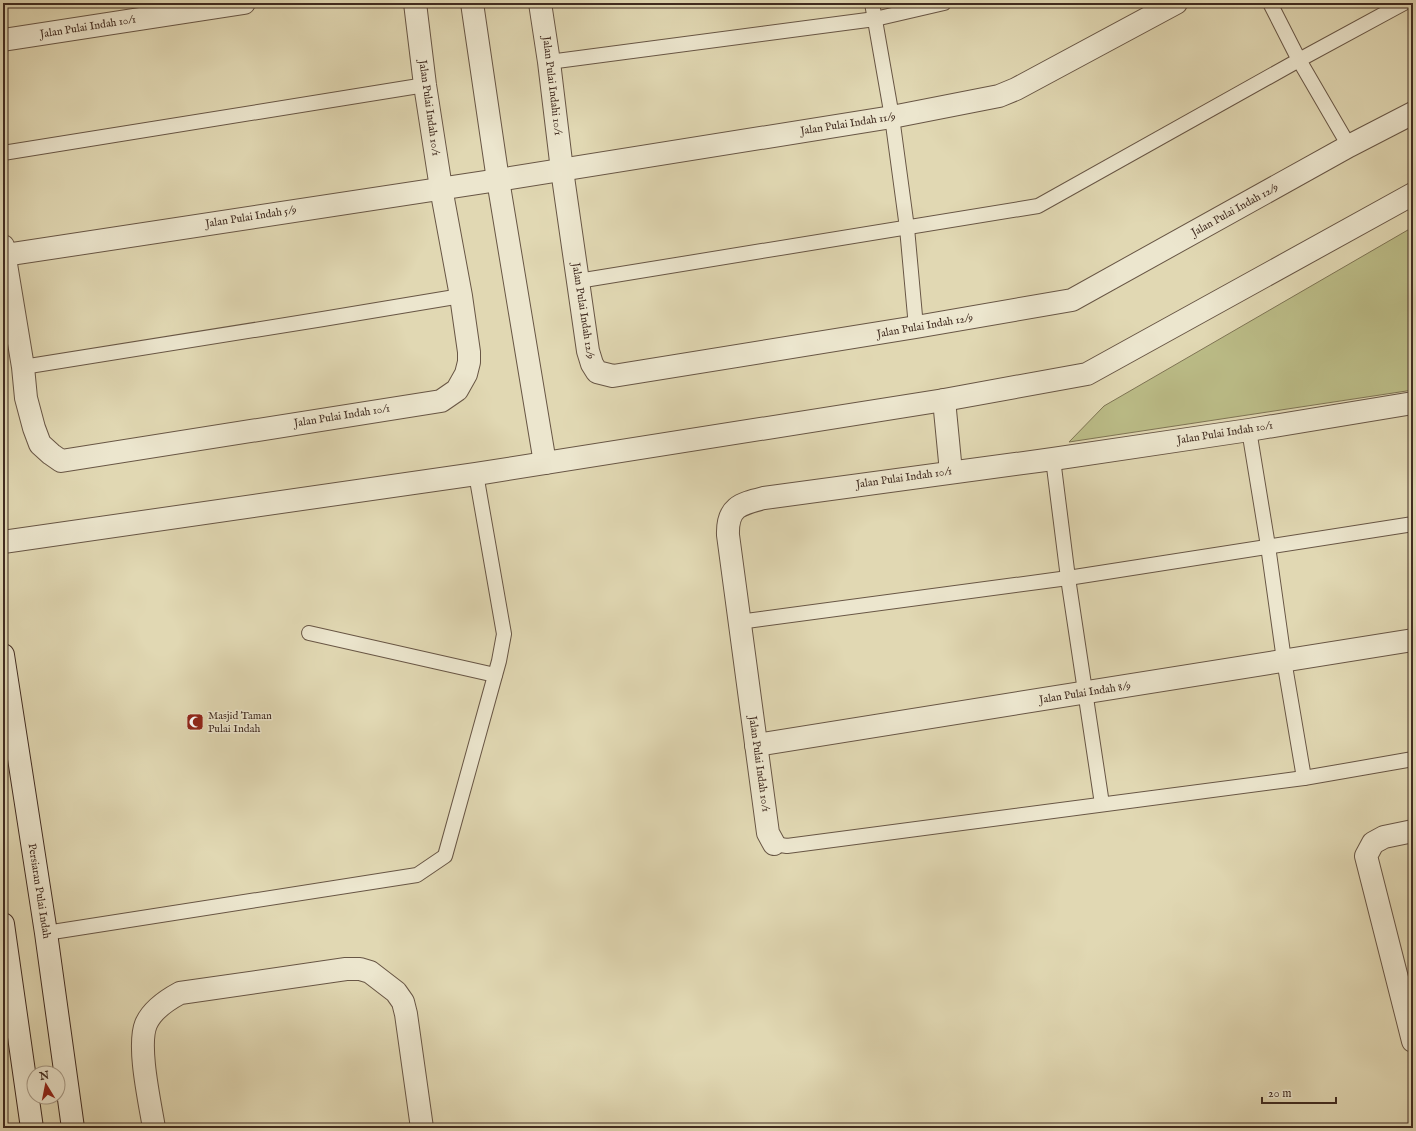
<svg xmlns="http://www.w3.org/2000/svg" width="1416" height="1131" viewBox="0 0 1416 1131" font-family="'IM FELL English',serif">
	<rect width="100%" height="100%" fill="#e1d8b3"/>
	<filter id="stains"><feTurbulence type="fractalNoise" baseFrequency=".005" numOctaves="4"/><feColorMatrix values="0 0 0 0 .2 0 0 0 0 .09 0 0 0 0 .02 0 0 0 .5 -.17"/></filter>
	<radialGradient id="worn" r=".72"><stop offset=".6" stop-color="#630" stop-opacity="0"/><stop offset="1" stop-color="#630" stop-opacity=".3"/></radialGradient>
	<polygon fill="#bbbc87" stroke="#7e7454" points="1413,227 1413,390 1069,442 1104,406"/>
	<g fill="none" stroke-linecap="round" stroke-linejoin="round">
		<g stroke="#685645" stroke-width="16">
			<g id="lane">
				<polyline points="872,3 892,117 907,228 916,327"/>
				<polyline points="1270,3 1299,60 1349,146"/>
				<polyline points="549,62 875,19 944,3"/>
				<polyline points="3,153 425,85"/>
				<polyline points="578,281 1038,206 1299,60 1404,3"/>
				<polyline points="23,367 323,319 461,296"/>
				<polyline points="1249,430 1268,546 1284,660 1304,778"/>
				<polyline points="1053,459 1068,578 1102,804"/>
				<polyline points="739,622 1068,578 1413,524"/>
				<polyline points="309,633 495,675"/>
				<polyline points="774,844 787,846 1304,778 1413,759"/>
				<polyline points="46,933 417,875 445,856 499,661 504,634 476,474"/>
			</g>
		</g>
		<g stroke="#685645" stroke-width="24">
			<g id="street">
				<polyline points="472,3 498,180 545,463"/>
				<polyline points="540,3 549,62 562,170 588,351 592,364 597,372 613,376 916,327 1072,300 1349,146 1413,113"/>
				<polyline points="3,40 244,3"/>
				<polyline points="3,246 23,367 26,398 34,428 40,444 51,454 61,461 441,401 457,390 466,374 469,362 469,352 461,296 441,188 425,85 415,3"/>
				<polyline points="5,255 498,180 892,117 999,96 1016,89 1176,3"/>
				<polyline points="944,400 951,472"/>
				<polyline points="3,542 476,474 944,400 1087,374 1413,194"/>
				<polyline points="756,745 1413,640"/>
				<polyline points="1413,831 1384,837 1373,843 1366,856 1413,1041"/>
				<path d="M774,844L768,833L728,535C727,507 740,504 764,498L1053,459L1249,430L1413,403"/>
				<path d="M154,1128C150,1103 137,1046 146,1024C152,1010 167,1000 180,993L346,969H360L370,972L396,992L403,1002L406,1014L422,1128"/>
			</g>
		</g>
		<g stroke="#402b20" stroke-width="24">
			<g id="secondary">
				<polyline points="3,655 46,933 73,1128"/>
				<polyline points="3,924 32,1128"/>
			</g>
		</g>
		<use href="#lane" stroke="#ece6ce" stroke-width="14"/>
		<use href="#street" stroke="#ece6ce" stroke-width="22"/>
		<use href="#secondary" stroke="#ece6ce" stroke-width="22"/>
	</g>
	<defs>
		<g id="mosque-square" transform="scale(0.9)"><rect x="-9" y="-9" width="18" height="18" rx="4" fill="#8f2418" stroke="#ece6ce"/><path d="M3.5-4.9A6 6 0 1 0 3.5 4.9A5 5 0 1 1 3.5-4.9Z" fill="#fff"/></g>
	</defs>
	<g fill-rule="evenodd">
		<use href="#mosque-square" x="195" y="722"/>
	</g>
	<g text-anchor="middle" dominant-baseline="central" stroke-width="3" stroke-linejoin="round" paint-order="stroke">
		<g font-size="11" fill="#402b20" stroke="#ece6ce">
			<text transform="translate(88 27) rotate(-9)">Jalan Pulai Indah 10/1</text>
			<text transform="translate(552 86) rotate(83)">Jalan Pulai Indahi 10/1</text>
			<text transform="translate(429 108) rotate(82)">Jalan Pulai Indah 10/1</text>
			<text transform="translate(848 124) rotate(-9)">Jalan Pulai Indah 11/9</text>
			<text transform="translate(1235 210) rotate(-29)">Jalan Pulai Indah 12/9</text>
			<text transform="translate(251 217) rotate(-9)">Jalan Pulai Indah 5/9</text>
			<text transform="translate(583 311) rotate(81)">Jalan Pulai Indah 12/9</text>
			<text transform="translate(925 326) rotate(-10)">Jalan Pulai Indah 12/9</text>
			<text transform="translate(342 416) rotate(-9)">Jalan Pulai Indah 10/1</text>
			<text transform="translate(1225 433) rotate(-9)">Jalan Pulai Indah 10/1</text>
			<text transform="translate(904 478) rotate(-8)">Jalan Pulai Indah 10/1</text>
			<text transform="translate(1085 693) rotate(-9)">Jalan Pulai Indah 8/9</text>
			<text transform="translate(759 764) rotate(82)">Jalan Pulai Indah 10/1</text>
			<text transform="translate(39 891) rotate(81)">Persiaran Pulai Indah</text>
		</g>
		<g font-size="11" fill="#402b20" stroke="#ece6ce" text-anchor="start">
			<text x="208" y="716">Masjid Taman<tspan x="208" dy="13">Pulai Indah</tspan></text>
		</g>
	</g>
	<rect width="1416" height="1131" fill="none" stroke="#e1d8b3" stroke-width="16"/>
	<rect x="4" y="4" width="1408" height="1123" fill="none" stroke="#402b20" stroke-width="2"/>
	<rect x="8" y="8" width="1400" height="1115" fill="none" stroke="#402b20"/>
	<g transform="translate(46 1085) rotate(350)"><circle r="19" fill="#ece6ce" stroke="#a79b88"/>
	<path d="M0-3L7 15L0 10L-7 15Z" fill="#8f2418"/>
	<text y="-6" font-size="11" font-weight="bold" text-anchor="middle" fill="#402b20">N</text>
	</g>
	<path d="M1262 1097v6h74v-6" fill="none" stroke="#402b20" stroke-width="2"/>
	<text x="1268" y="1097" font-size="12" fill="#402b20" stroke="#ece6ce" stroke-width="3" paint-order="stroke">20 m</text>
	<rect width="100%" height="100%" filter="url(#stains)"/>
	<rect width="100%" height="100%" fill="url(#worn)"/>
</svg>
